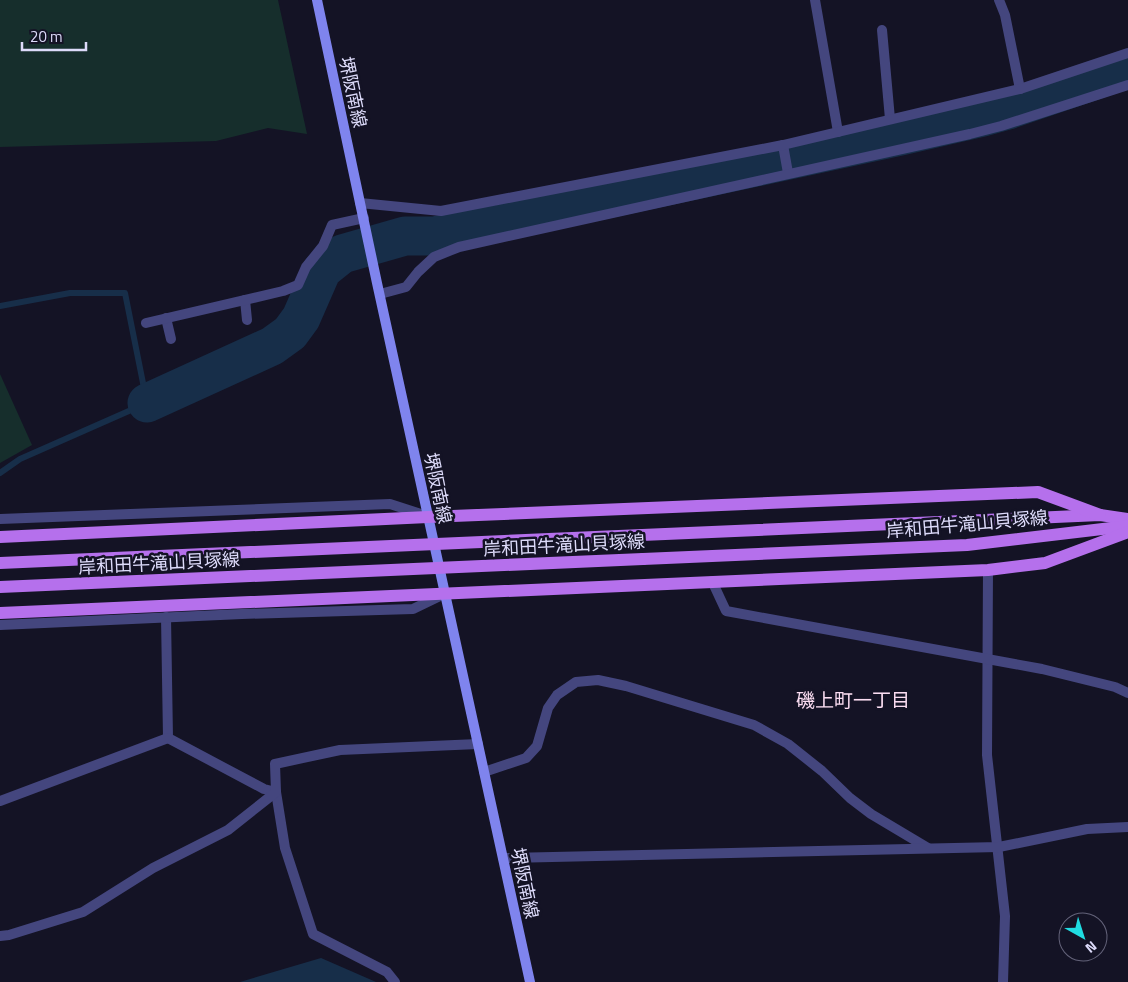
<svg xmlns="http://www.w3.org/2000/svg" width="1128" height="982" viewBox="0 0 1128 982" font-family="'Titillium Web','Noto Sans JP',sans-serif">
	<rect width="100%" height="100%" fill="#141325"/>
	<g fill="#162e2c">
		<polygon points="0,0 278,0 307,134 268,128 216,141 0,147"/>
		<polygon points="0,374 32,445 0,463"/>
	</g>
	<polygon fill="#172e49" points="321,958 376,982 240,982"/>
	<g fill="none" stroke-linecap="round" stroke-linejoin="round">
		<polyline stroke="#172e49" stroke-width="6" points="0,306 70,293 125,293 147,403 20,459 0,473"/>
		<polyline stroke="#172e49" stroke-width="39" points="147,403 272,346 290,333 301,318 322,270 342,254 405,236 434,236 901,136 983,117 1008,110 1128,69"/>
		<g stroke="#44467e" stroke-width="10">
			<polyline points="815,0 838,132"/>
			<polyline points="999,0 1005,15 1020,89"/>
			<polyline points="882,30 890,119"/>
			<polyline points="783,145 788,173"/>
			<polyline points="360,203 441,211 783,145 1020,89 1128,53"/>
			<polyline points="380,294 406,287 418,272 434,257 459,247 970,134 1001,126 1128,85"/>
			<polyline points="245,300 247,320"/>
			<polyline points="166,318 171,339"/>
			<polyline points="146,323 283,291 298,285 306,267 323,246 332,225 364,218"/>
			<polyline points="0,519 390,504 424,515"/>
			<polyline points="988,570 987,755 1005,916 1003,982"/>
			<polyline points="712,581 726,611 1042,669 1115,687 1128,693"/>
			<polyline points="166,617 168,738 264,789 276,792 285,848 313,934 387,972 395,982"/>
			<polyline points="0,625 242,614 413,609 442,595"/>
			<polyline points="484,772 526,758 537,746 548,708 557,695 576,682 598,680 626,686 754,725 788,744 822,771 850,798 871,814 928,848"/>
			<polyline points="0,801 168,738"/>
			<polyline points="503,858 999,847 1087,829 1128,827"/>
			<polyline points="0,936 9,935 83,912 153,868 228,830 276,792 275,764 340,750 478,744"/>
		</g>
		<polyline stroke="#7f84ee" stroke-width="10" points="317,0 377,283 530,982"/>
		<g stroke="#b570ec" stroke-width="12">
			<polyline points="642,535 1100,515 1128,519"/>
			<polyline points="0,537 428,517 1038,492 1100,515"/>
			<polyline points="643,559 967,545 1128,526"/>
			<polyline points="0,613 988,570 1045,563 1128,532"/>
		</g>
		<g stroke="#b570ec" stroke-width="12">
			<polyline points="0,563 642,535"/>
			<polyline points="0,587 643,559"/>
		</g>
	</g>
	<g text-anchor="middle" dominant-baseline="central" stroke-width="5" stroke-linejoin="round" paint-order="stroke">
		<g font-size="18" fill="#dddbfa" stroke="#141325">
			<text transform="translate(353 92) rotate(78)">堺阪南線</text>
			<text transform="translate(438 488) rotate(78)">堺阪南線</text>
			<text transform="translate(967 524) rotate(-5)">岸和田牛滝山貝塚線</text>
			<text transform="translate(564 545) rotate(-3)">岸和田牛滝山貝塚線</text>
			<text transform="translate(159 563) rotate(-3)">岸和田牛滝山貝塚線</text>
			<text transform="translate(525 883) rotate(78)">堺阪南線</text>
		</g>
		<g font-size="19" fill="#fbddf2" stroke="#141325">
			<text x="853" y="699">磯上町一丁目</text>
		</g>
	</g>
	<g transform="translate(1083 937) rotate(141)"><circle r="24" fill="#141325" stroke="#64637a"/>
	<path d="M0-4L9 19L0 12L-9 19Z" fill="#20dce2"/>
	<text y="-8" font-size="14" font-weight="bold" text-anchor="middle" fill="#dddbfa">N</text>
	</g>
	<path d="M22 42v8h64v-8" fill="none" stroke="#dddbfa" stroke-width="2.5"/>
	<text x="30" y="42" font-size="15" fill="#dddbfa" stroke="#141325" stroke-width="4" paint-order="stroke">20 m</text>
</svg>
